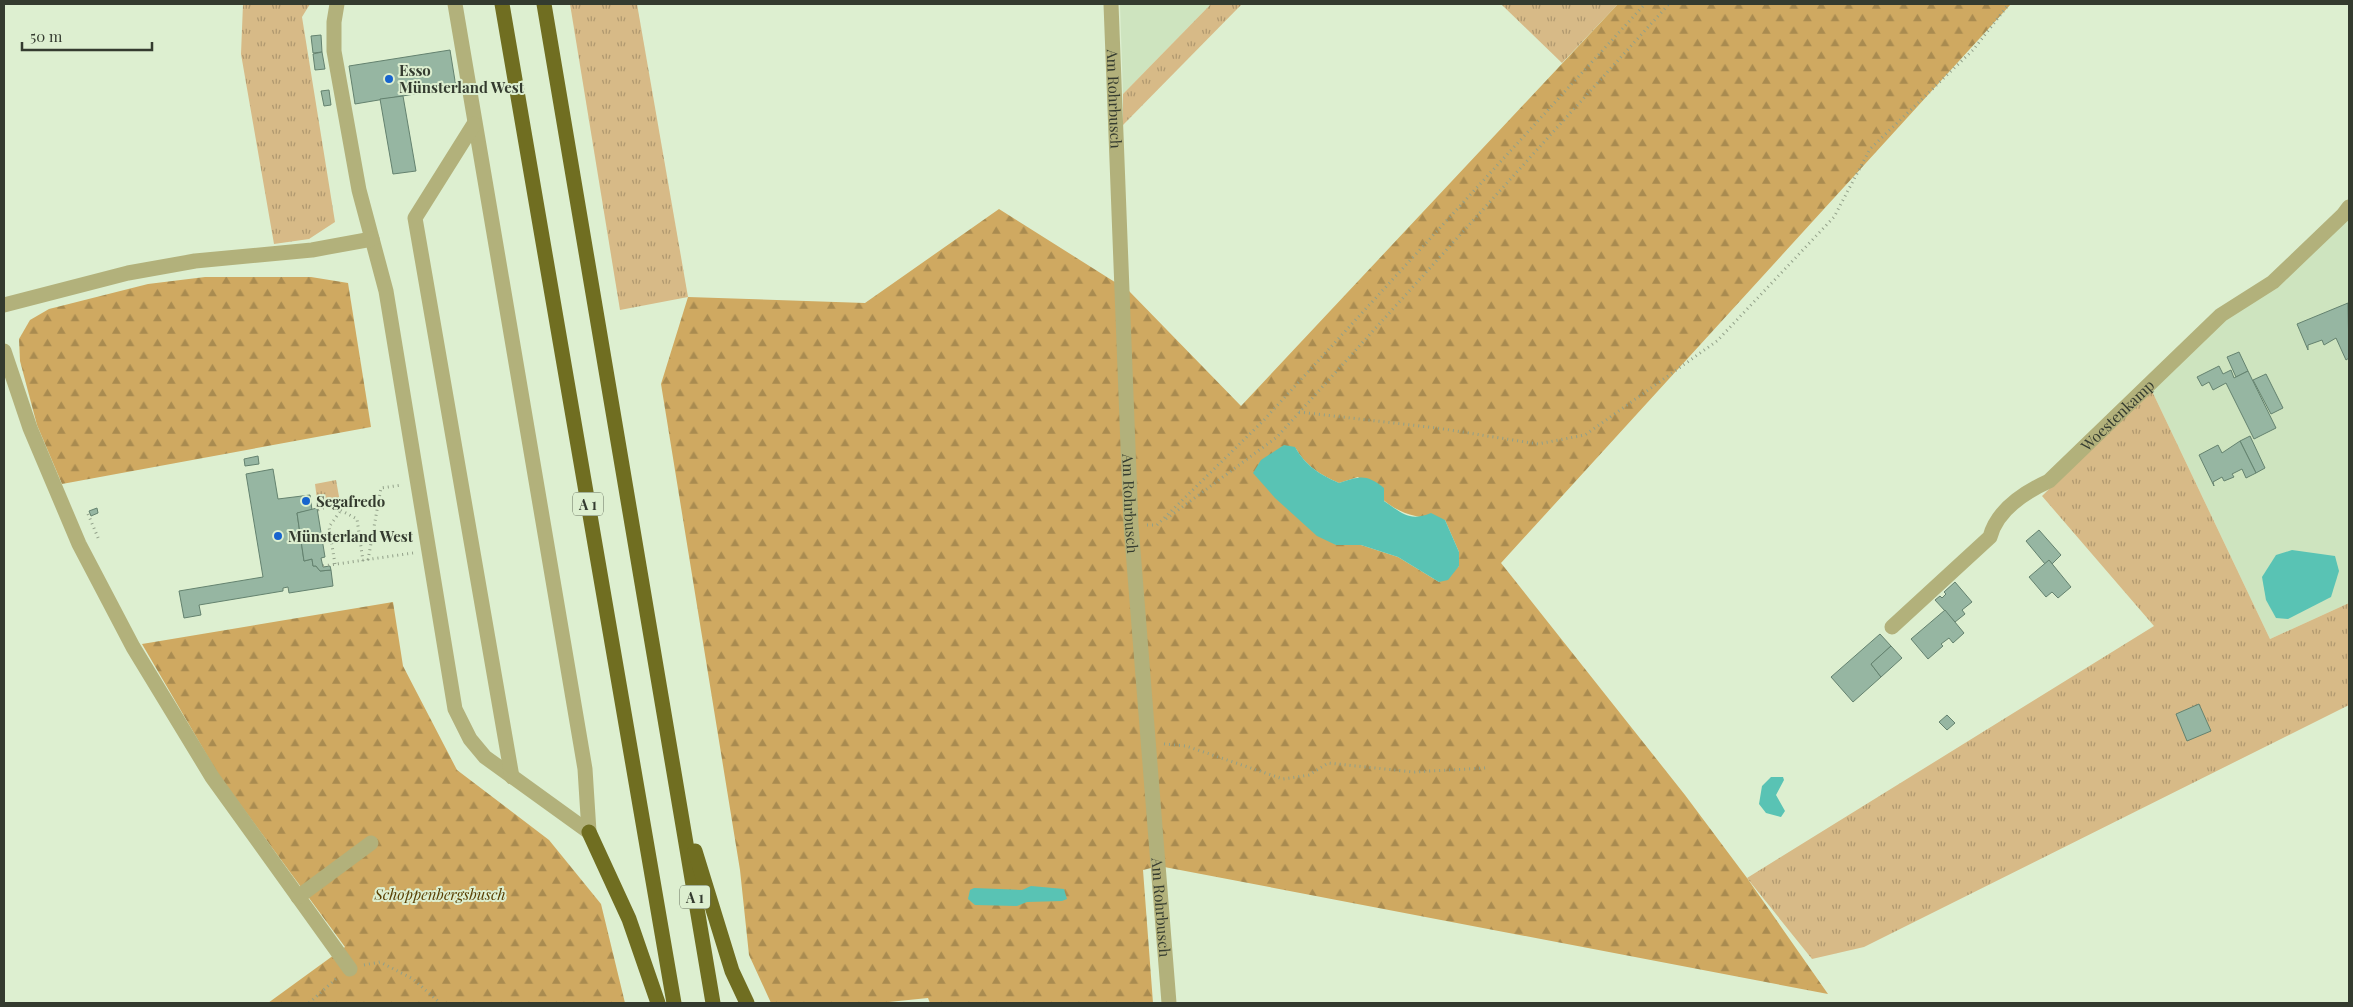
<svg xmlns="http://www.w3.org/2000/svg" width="2353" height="1007" viewBox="0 0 2353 1007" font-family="'Playfair Display',serif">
	<defs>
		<pattern id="grass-tufts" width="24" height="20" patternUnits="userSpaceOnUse" patternTransform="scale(1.25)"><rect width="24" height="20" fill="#d7ba87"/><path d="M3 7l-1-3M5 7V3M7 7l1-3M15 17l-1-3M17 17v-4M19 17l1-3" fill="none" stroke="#af986f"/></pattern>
		<pattern id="forest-firs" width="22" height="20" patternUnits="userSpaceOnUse" patternTransform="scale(1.25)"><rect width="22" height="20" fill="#cfa961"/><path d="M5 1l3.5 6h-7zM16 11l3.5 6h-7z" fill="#a98b50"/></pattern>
	</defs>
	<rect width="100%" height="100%" fill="#ddefd0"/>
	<g fill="#cee4bf">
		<polygon points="1120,4 1211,4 1123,94"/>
		<polygon points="2349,216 2349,603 2270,639 2151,389 2225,320"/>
	</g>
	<g fill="url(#grass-tufts)">
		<polygon points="243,4 310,4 302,17 335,222 309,239 274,244 241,54"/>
		<polygon points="570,4 637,4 688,297 620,310"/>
		<polygon points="1211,4 1242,4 1123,125 1123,94"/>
		<polygon points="1501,4 1618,4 1562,63"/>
		<polygon points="2151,389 2270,639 2349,603 2349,705 1864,947 1812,959 1747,878 2154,626 2042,496"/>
		<polygon points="336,480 340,502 339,504 333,501 318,507 315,484"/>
	</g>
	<g fill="url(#forest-firs)" fill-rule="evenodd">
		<path d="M1618,4H2011L1501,563L1685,795L1747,878L1828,994L1159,866L1143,870L1153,1003H930L928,998L879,1003H771L749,955L740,870L661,384L688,297L865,303L999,209L1129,291L1241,406ZM1295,447C1306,466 1319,474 1339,483L1358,477C1391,508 1399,517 1445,520L1459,552V566L1439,582L1398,557L1361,545H1336Z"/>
		<polygon points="205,277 311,277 348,283 371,427 62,484 37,425 20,361 19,339 30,320 49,309 148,284"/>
		<polygon points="393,602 403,666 457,770 549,840 601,904 625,1003 268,1003 345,947 218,774 142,644"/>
	</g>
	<g fill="#59c3b4">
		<path d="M1284,445L1295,447C1306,466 1319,474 1339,483C1361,476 1366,474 1384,488V501C1402,513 1409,522 1431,513L1445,520L1459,552V566L1448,580L1439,582L1398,557L1361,545H1336L1317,536L1275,498L1253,473L1261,460Z"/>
		<polygon points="2292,550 2335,556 2339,571 2331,597 2288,619 2276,618 2266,600 2262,577 2276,555"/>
		<polygon points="1771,777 1783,777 1784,780 1776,795 1785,811 1781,817 1766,813 1759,804 1762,786"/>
		<polygon points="1031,886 1064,889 1067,899 1062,901 1027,902 1017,906 975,905 968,899 970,890 974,888 1022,890"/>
	</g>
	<g fill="#96b6a2" stroke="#64826f">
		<polygon points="321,35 322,52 313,53 311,36"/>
		<polygon points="450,50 456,87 355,104 349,66"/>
		<polygon points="322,52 325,69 315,70 313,54"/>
		<polygon points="329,90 331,105 324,106 321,91"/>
		<polygon points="403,96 416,171 393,174 380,99"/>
		<polygon points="2348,303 2349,358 2346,360 2336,338 2324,345 2322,340 2308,345 2308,350 2297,324"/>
		<polygon points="2239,352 2248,371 2236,377 2227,357"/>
		<polygon points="2219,366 2223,374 2231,370 2234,378 2248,371 2276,428 2254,439 2226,383 2213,390 2209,382 2202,386 2197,377"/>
		<polygon points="2266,374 2283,408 2271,414 2253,380"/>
		<polygon points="2250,436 2265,468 2256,473 2240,441"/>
		<polygon points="2240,441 2256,473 2246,478 2242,469 2232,474 2234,477 2224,481 2222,477 2213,482 2214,486 2199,455 2218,445 2222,453"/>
		<polygon points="258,456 259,464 245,466 244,459"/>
		<polygon points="273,469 278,499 310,495 312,510 297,513 304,561 312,559 313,566 316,566 320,571 331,570 333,586 289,593 288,587 283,588 283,591 199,605 201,615 184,618 179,591 263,577 246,474"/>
		<polygon points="97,508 98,513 91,516 89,511"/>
		<polygon points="317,508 325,557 321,558 323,567 330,566 331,570 320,571 316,566 313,566 312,559 304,561 297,513"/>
		<polygon points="2039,530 2061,555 2052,564 2049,560 2045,564 2026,541"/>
		<polygon points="2049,560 2071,587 2058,598 2052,592 2046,597 2029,577"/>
		<polygon points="1955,582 1972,602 1962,610 1965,614 1955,622 1935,600 1940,596 1942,598 1946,594 1944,592"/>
		<polygon points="1945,610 1964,633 1953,643 1949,638 1941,644 1943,646 1928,659 1911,639"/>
		<polygon points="1880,634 1891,646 1871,664 1881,677 1853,702 1831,677"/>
		<polygon points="1891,646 1902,658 1881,677 1871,664"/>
		<polygon points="2199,704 2211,731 2187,741 2176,714"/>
		<polygon points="1947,715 1955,723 1947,730 1939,722"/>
	</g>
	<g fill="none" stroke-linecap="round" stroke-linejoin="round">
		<g stroke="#92a089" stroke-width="3" stroke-dasharray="1 4" stroke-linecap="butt">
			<polyline points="1299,412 1437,428 1538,444 1585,435 1717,341 1834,217 1870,149 1973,50 2009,4"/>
			<polyline points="318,510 331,505 357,519 363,561"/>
			<polyline points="88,514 99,540"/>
			<polyline points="1166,519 1277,437 1669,4"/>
			<polyline points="1147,525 1157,525 1263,421 1645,4"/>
			<polyline points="368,560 381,488 402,485"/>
			<polyline points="335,564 329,527 341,510"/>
			<polyline points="323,566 413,553"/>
			<polyline points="1164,744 1186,746 1283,779 1309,775 1328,763 1413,772 1486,768"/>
			<polyline points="364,965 380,962 413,979 440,1003"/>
			<polyline points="309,1003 338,977"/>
		</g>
		<g stroke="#b2b17b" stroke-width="15">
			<polyline points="337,4 334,22 334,51 359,190 386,291 455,709 470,739 485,757 589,832"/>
			<polyline points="455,4 585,769 589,832"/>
			<path id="s1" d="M1111,4L1131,525L1169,1003"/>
			<polyline points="474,124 415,218 512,777"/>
			<polyline points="4,305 128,273 195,261 312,250 372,239"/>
			<polyline points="4,351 30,428 79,544 133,647 212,777 350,969"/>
			<path id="s2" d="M1892,627L1990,537C1997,510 2025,492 2049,481L2221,315L2273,282L2343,215L2349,207"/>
			<polyline points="298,897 371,843"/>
		</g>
		<g stroke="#706e21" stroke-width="15">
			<polyline points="502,4 674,1003"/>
			<polyline points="544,4 713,1003"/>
			<polyline points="589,832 629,919 658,1003"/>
			<polyline points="695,851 732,971 747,1003"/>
		</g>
	</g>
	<g fill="#1764ce" stroke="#ddefd0" stroke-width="2">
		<circle cx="389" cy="79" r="5"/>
		<circle cx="306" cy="501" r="5"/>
		<circle cx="278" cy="536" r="5"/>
	</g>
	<g text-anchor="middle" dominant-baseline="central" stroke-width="4" stroke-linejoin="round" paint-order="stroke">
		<g fill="#ddefd0" stroke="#67715f" stroke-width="1">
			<rect x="573" y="492.5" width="30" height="23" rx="4"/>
			<rect x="680" y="885.5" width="30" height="23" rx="4"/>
		</g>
		<g font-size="14" font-weight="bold" fill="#343b2f">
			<text x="588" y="504">A 1</text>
			<text x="695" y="897">A 1</text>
		</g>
		<g font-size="15" font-weight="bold" fill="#343b2f" stroke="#ddefd0" text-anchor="start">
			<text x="399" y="70">Esso<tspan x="399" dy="17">Münsterland West</tspan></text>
			<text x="316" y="501">Segafredo</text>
			<text x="288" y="536">Münsterland West</text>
		</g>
		<g font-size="15" fill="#343b2f" stroke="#ddefd0">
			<text stroke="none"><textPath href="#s1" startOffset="95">Am Rohrbusch</textPath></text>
			<text stroke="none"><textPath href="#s2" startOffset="312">Woestenkamp</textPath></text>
			<text stroke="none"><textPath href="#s1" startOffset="500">Am Rohrbusch</textPath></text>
			<text stroke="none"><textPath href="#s1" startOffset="905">Am Rohrbusch</textPath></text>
		</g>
		<g font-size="15" font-style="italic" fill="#583e01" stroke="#ddefd0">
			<text x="440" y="894">Schoppenbergsbusch</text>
		</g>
	</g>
	<rect width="2353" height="1007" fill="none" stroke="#343b2f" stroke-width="10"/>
	<path d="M22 42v8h130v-8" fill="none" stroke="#343b2f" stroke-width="2.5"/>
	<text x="30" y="42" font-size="15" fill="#343b2f" stroke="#ddefd0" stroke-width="4" paint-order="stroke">50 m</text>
</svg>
